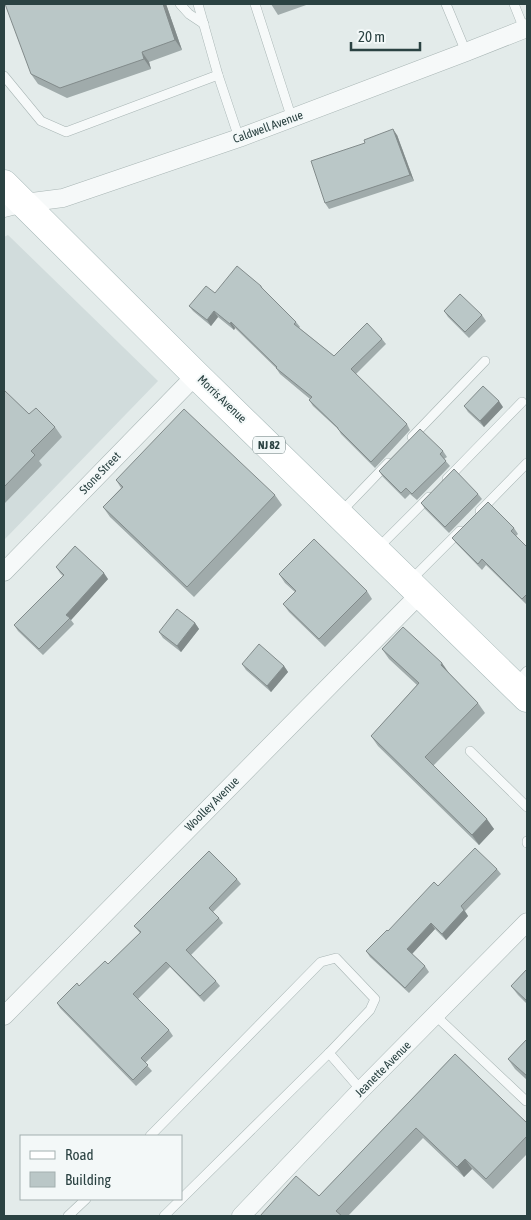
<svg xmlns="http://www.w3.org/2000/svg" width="531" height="1220" viewBox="0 0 531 1220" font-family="'Asap Condensed',sans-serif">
	<rect width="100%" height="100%" fill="#e3ebea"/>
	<polygon fill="#d1dcdc" points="8,235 158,381 4,540 4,237"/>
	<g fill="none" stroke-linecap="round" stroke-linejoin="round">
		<g stroke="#a8b5b4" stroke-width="10">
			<g id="lane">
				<polyline points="180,4 189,14 204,24"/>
				<polyline points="198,4 218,75 239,138"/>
				<polyline points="255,4 292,119"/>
				<polyline points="446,4 466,52"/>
				<polyline points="514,4 524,29"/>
				<polyline points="4,76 41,121 66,132 218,75"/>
				<polyline points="412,437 485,361"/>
				<polyline points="447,479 522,402"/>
				<polyline points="480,511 527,463"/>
				<polyline points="340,513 388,463"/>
				<polyline points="378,548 429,497"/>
				<polyline points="411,580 460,531"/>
				<polyline points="516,683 527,671"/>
				<polyline points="470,751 527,807"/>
				<polyline points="527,841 527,843"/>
				<polyline points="436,1016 526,1101"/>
				<polyline points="329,1053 361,1090"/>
				<polyline points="150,1136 321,962 336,958 375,999 370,1010 329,1053 164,1216"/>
				<polyline points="68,1216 86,1199"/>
			</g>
		</g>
		<g stroke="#a8b5b4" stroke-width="19">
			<g id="street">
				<polyline points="4,208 24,203 63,198 239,138 466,52 527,28"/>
				<polyline points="4,572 196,375"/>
				<polyline points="4,1016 421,593"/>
				<polyline points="241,1216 361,1090 527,922"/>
			</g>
		</g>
		<g stroke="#a3b6b6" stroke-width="29">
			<polyline id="primary" points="4,184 196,375 527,698"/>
		</g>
		<use href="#lane" stroke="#f6f9f9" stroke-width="9"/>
		<use href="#street" stroke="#f6f9f9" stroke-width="18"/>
		<use href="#primary" stroke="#fff" stroke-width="28"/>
	</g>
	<g fill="#a0abab">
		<polygon points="166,4 182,50 149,62 151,69 67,98 38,84 31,74"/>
		<polygon points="271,4 309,4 278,15"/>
		<polygon points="397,135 414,181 329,209 325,203"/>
		<polygon points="261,286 264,290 296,322 300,327 299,328 334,356 382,339 386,344 356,374 407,424 410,430 375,468 341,434 338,429 313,406 309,400 310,399 280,374 276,368 235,328 234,330 218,317 211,326 193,311 189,306 215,293"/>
		<polygon points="444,311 482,315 486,321 469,338 448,317"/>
		<polygon points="4,390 29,414 55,427 62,437 39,461 42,465 4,504"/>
		<polygon points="464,406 503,407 484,427 468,412"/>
		<polygon points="443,451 447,457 444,459 450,466 417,500 410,494 405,499 383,477 379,471"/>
		<polygon points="116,480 275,495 282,505 194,597 110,517 103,507 121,488"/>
		<polygon points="478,494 482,499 449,533 425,509 421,503"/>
		<polygon points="514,528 518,534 516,536 527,547 527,603 526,604 486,565 482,570 456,543 452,538"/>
		<polygon points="56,567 108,579 71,620 74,624 43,655 18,631 14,625 63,576 60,573"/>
		<polygon points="279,574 367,591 372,599 325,647 289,612 283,604 295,592 285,583"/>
		<polygon points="195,623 199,629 181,652 163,638 159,632"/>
		<polygon points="382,649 449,673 478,703 485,713 433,766 494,829 479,845 378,746 371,736 417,685 389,659"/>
		<polygon points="242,664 284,666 288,672 271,692 246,670"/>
		<polygon points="497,869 501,874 465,911 468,916 446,940 435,929 412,954 425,966 429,972 409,993 370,957 366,951 438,886"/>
		<polygon points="237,879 241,884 213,912 219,918 223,923 191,955 216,981 220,986 204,1002 170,967 138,999 169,1030 173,1036 145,1063 152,1071 136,1086 60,1008 57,1003 108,964 140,933 134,926"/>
		<polygon points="527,969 527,1004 518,995 511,986"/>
		<polygon points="527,1039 527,1080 515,1069 508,1059"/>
		<polygon points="455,1054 527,1123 527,1154 493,1189 472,1169 464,1177 423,1138 348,1216 260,1216 319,1196"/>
	</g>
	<g fill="#828b8b">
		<polygon points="163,4 166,4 182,50 175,40"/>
		<polygon points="142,52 149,62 151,69 144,59"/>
		<polygon points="393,129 397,135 414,181 410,175"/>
		<polygon points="214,311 218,317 211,326 207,320"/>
		<polygon points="231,322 235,328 234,330 230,324"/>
		<polygon points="499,401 503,407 484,427 480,421"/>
		<polygon points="104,573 108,579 71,620 66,615"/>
		<polygon points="195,623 199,629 181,652 177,646"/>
		<polygon points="442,663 449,673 448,675 441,665"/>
		<polygon points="284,666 288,672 271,692 267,686"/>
		<polygon points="487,819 494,829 479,845 472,835"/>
		<polygon points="464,910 468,916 446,940 442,934"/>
		<polygon points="431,923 435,929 411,955 407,949"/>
		<polygon points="465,1159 472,1169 464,1177 457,1167"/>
	</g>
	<g fill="#bac7c7" stroke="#828b8b">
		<polygon points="5,4 163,4 175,40 142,52 144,59 60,88 31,74"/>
		<polygon points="393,129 410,175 325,203 311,161 365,143 364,140"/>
		<polygon points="237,266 261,286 261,287 296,322 294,324 334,356 367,323 382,339 351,369 407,424 371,462 338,429 338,428 309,400 312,397 276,368 277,367 231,322 230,324 214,311 207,320 189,306 206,286 215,293"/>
		<polygon points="460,294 482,315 465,332 444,311"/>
		<polygon points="483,386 499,401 480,421 464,406"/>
		<polygon points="4,390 29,414 36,408 55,427 31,451 35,455 4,487"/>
		<polygon points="184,409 275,495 187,587 103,507 123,487 116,480"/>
		<polygon points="420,429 443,451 440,454 446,461 412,494 406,488 401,493 379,471"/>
		<polygon points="454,469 478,494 445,527 421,503"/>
		<polygon points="488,502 514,528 511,531 527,547 527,594 522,599 482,559 478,564 452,538"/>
		<polygon points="314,539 367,591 319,639 283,604 296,591 279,574"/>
		<polygon points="75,546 104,573 66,615 70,618 39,649 14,625 64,575 56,567"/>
		<polygon points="177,609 195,623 177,646 159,632"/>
		<polygon points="403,627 442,663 441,665 478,703 425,757 487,819 472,835 371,736 419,683 382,649"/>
		<polygon points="259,644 284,666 267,686 242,664"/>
		<polygon points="475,848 497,869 461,906 464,910 442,934 431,923 407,949 425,966 405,988 366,951 387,930 388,931 434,882 438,886"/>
		<polygon points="209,851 237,879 209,908 219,918 186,950 216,981 200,996 166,962 133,994 169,1030 141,1058 148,1065 133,1080 57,1003 77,983 79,986 105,961 108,964 141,932 134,926"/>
		<polygon points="527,969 527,1001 511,986"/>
		<polygon points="527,1039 527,1076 508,1059"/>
		<polygon points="455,1054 527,1123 527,1136 486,1179 465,1159 457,1167 416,1128 336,1211 342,1216 260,1216 296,1176 319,1196"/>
	</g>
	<g text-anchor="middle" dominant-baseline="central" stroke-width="4" stroke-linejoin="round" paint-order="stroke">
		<rect fill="#f3f8f8" stroke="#677979" stroke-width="1" x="253" y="436.5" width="32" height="17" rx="4"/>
		<g font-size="11" font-weight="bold" fill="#2b4242">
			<text x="269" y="445">NJ 82</text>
		</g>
		<g font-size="12" fill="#2b4242" stroke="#f3f8f8">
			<text transform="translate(268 127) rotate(-20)">Caldwell Avenue</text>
			<text transform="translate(222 399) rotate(44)">Morris Avenue</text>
			<text transform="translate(100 473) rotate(-46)">Stone Street</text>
			<text transform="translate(212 804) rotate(-45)">Woolley Avenue</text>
			<text transform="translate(383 1069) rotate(-45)">Jeanette Avenue</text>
		</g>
	</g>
	<rect width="531" height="1220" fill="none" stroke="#2b4242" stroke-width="10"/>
	<rect x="20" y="1135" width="162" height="65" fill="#f3f8f8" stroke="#a3afaf"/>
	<rect x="30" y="1151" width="25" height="8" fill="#ffffff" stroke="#a3afaf"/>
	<text x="65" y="1160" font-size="15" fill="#2b4242">Road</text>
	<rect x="30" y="1172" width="25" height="15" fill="#bac7c7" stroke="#a3afaf"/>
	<text x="65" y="1185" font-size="15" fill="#2b4242">Building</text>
	<path d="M351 42v8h69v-8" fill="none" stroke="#2b4242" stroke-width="2.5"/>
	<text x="358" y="42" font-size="15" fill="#2b4242" stroke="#f3f8f8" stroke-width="4" paint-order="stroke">20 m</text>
</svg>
